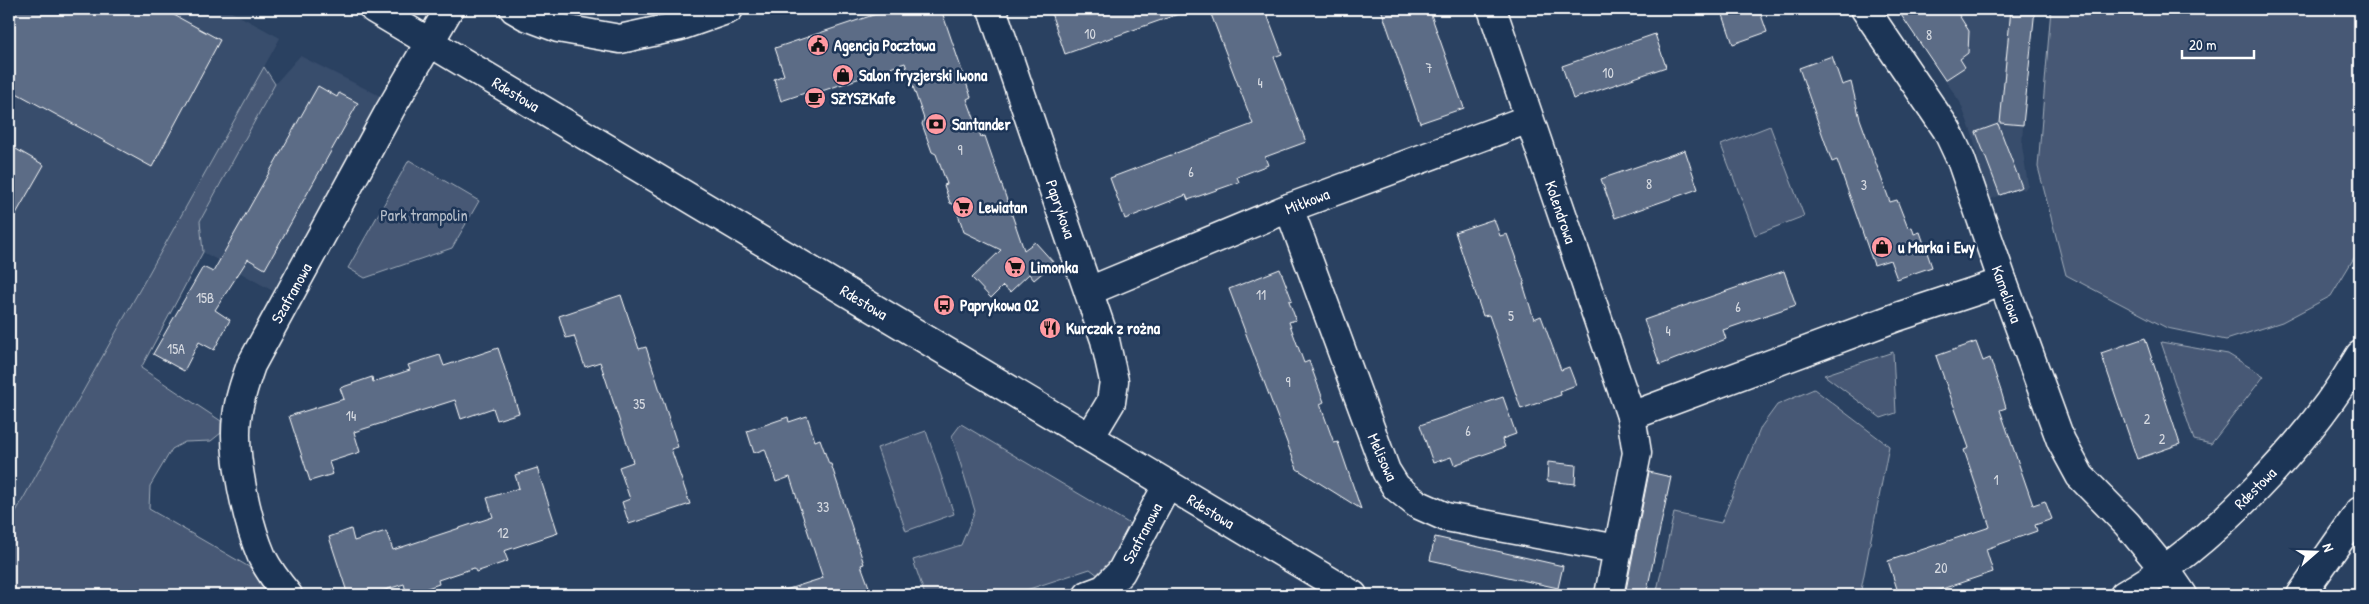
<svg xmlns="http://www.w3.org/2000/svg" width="2369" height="604" viewBox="0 0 2369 604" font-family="'Patrick Hand',sans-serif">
	<rect width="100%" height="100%" fill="#2a4161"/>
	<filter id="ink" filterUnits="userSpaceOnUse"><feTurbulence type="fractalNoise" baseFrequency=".02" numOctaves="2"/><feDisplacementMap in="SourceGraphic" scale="10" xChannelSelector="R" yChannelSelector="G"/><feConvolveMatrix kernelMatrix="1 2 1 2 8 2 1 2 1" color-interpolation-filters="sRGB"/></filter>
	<g filter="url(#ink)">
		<g fill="#394e6c">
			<polygon points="9,9 226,9 280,38 9,524"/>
			<polygon points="1897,9 2035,9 2023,125 2022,146 2028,185 2024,190 2021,187 1991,199 1985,191 1973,136 1960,102"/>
			<polygon points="300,56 382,97 273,291 203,252 200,221 275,84"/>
		</g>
		<g fill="#465975" stroke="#a2acba">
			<polygon points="2051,9 2360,9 2360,248 2331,296 2282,322 2226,340 2167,328 2066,275 2038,167"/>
			<polygon points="264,67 275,84 200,221 203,252 141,368 221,421 221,433 211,441 185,442 172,449 150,486 149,509 256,571 273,595 9,595 9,524"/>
			<polygon points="1770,126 1804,216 1755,235 1721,145"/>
			<polygon points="409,160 479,201 452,248 365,278 348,268"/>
			<polygon points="2161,342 2228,354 2264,376 2211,444 2194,440"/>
			<polygon points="1893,352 1896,413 1881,418 1824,375"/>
			<polygon points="1814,389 1889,446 1860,595 1656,595 1674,513 1721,523 1761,427 1777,405"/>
			<polygon points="961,424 1130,524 1103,579 1090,569 1011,595 925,595 913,560 961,545 975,511 952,436"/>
			<polygon points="926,431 954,514 906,531 877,448"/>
		</g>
		<g fill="#5b6c86" stroke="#fff">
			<polygon points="9,9 163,9 220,40 152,167 9,89"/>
			<polygon points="891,9 941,9 971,97 967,99 981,137 985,136 1024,250 1035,242 1054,263 1034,280 1029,274 1010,292 1003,286 991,298 972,278 1001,250 964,232 955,205 950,203 944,185 947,184 936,154 932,152 922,124 924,119 905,63 807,96 805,93 781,101 774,79 784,75 775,48"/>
			<polygon points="1064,9 1184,9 1184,12 1065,54 1051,13"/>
			<polygon points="1209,9 1265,9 1282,54 1274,57 1306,142 1265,157 1268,165 1237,177 1239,182 1188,200 1186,195 1125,219 1110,178 1253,124"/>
			<polygon points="1381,9 1429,9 1464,108 1420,123"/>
			<polygon points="1721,9 1759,9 1767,32 1733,44"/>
			<polygon points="1897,9 1955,9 1969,31 1968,53 1960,59 1965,67 1945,80"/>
			<polygon points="2011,9 2035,9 2023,125 2000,123"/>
			<polygon points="1655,34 1666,67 1573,99 1562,66"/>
			<polygon points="1832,56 1842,85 1851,82 1860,119 1890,202 1897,200 1908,228 1912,227 1914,234 1920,232 1932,267 1897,279 1890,260 1874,265 1837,160 1832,162 1799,68"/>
			<polygon points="318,86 337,97 339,93 358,103 265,269 248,259 215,310 230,320 214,350 199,342 184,371 153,354 203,267 213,272"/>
			<polygon points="1998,124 2022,187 2000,195 1976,132"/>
			<polygon points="9,145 44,165 9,226"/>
			<polygon points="1685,150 1698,189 1615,218 1601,179"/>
			<polygon points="1494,219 1500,236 1507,234 1525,284 1523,284 1534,319 1541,316 1561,370 1569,367 1576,385 1560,391 1561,395 1521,409 1489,315 1483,316 1455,232"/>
			<polygon points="1280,269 1292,300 1289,301 1296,320 1289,322 1304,363 1309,361 1324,402 1320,404 1334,443 1338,442 1361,509 1297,469 1229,289"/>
			<polygon points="1784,271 1796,305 1723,330 1726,339 1660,365 1644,320"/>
			<polygon points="621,295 639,349 646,347 678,447 671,449 690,504 629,524 622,502 630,499 619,467 633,462 604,374 600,362 585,367 574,336 566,338 559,316"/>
			<polygon points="2145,338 2180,444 2137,459 2101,353"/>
			<polygon points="1976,342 1983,361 1990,358 2001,391 2006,408 2000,410 2033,505 2045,501 2052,519 2035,525 2037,531 1986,549 1993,572 1924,595 1899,595 1888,561 1990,527 1964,450 1969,448 1936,356"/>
			<polygon points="498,348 519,413 497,420 493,408 461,419 455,400 354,432 360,452 329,462 333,474 310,481 289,416 344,399 340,388 372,377 373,382 410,370 408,365 440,355 444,366"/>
			<polygon points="1503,397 1516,434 1502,439 1505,447 1454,465 1451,457 1433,463 1420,425"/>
			<polygon points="807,416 815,441 820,439 829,464 831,464 864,564 861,565 872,595 782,595 782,591 823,578 790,477 776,482 765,449 754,453 747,431 788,417 789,422"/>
			<polygon points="1548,462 1576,465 1575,484 1547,481"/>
			<polygon points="537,468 558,533 504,551 508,561 476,572 474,568 438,580 439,584 407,595 404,584 369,595 348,595 329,537 351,529 354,541 386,531 393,550 493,517 487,498 519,488 515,475"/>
			<polygon points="1649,472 1671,477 1646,595 1625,595"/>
			<polygon points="1435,537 1563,566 1558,588 1430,560"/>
		</g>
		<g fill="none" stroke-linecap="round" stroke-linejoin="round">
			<g stroke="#fff" stroke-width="31">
				<g id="minor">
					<polyline points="374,9 1353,595"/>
					<polyline points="514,9 526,16 558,28 620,39 680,26 729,9"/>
					<polyline points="992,9 1105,340 1114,381 1111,402 1090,437"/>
					<polyline points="1492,9 1631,416 1637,453 1609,595"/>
					<polyline points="1865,9 1947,130 1961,160 2003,282 2061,441 2080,476 2127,524 2172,579 2183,595"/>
					<polyline points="1289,208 1386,471 1396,487 1417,504 1446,517 1618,549"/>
					<polyline points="1089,291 1289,208 1529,119"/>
					<polyline points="1631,416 1897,317 2003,282"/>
					<path d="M288,595C278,583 269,571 262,557C247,522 232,455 237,417C239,399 245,382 251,365L390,110L449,9"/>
					<polyline points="1088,595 1104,589 1121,572 1168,484"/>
					<path d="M2124,595C2210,547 2311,440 2360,355"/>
					<polyline points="2301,595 2360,511"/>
				</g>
			</g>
			<use href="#minor" stroke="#1d3557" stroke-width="28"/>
		</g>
	</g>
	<defs>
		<g id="civic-disc" transform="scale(1.125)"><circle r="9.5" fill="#ff9aa2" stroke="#1d3557"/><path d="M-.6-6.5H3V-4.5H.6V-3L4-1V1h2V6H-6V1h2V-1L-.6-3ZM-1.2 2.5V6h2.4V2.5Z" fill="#111"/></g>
		<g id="shop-disc" transform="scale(1.125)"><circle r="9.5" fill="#ff9aa2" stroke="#1d3557"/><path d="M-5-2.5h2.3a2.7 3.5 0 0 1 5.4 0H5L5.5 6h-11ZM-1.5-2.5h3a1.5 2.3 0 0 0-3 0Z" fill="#111"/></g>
		<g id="cafe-disc" transform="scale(1.125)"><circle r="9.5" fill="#ff9aa2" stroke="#1d3557"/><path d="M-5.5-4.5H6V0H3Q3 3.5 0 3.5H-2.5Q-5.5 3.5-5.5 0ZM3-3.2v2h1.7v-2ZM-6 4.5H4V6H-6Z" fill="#111"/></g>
		<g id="bank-disc" transform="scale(1.125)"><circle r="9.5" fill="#ff9aa2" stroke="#1d3557"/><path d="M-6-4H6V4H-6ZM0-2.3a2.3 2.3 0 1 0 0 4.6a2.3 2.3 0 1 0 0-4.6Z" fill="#111"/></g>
		<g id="supermarket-disc" transform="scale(1.125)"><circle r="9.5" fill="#ff9aa2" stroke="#1d3557"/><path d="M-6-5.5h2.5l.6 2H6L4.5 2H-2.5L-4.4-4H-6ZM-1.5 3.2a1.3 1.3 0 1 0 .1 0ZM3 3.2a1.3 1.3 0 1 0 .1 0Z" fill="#111"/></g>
		<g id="bus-disc" transform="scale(1.125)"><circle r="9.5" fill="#ff9aa2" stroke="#1d3557"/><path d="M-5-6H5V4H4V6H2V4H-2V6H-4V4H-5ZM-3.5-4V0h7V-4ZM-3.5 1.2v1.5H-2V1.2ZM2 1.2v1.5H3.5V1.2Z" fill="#111"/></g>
		<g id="restaurant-disc" transform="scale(1.125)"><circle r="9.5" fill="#ff9aa2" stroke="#1d3557"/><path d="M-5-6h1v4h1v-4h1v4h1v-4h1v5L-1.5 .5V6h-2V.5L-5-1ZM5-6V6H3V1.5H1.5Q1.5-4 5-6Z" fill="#111"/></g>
	</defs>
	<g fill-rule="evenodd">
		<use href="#civic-disc" x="818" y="45"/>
		<use href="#shop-disc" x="843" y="75"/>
		<use href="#cafe-disc" x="815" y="98"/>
		<use href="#bank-disc" x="936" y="124"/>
		<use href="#supermarket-disc" x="963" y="207"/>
		<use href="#shop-disc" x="1882" y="247"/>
		<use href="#supermarket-disc" x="1015" y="267"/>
		<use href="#bus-disc" x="944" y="305"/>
		<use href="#restaurant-disc" x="1050" y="328"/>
	</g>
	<g text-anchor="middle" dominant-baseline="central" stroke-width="5" stroke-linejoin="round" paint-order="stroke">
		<g font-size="14" fill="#d6dae1">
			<text x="1090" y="33">10</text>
			<text x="1929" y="34">8</text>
			<text x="1429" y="67">7</text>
			<text x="1608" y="72">10</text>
			<text x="1260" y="82">4</text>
			<text x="960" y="149">9</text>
			<text x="1191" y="171">6</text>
			<text x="1649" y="183">8</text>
			<text x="1864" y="184">3</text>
			<text x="1261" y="294">11</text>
			<text x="205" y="297">15B</text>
			<text x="1738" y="306">6</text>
			<text x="1511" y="315">5</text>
			<text x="1668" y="330">4</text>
			<text x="176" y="348">15A</text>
			<text x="1288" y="381">9</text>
			<text x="639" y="403">35</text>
			<text x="351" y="415">14</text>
			<text x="2147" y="418">2</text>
			<text x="1468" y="430">6</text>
			<text x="2162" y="438">2</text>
			<text x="1996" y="479">1</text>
			<text x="823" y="506">33</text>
			<text x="503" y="532">12</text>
			<text x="1941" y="567">20</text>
		</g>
		<g font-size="16" font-weight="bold" fill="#fff" stroke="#1d3557" text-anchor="start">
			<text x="834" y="45">Agencja Pocztowa</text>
			<text x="859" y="75">Salon fryzjerski Iwona</text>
			<text x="831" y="98">SZYSZKafe</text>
			<text x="952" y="124">Santander</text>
			<text x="979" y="207">Lewiatan</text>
			<text x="1898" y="247">u Marka i Ewy</text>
			<text x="1031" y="267">Limonka</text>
			<text x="960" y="305">Paprykowa 02</text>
			<text x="1066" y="328">Kurczak z rożna</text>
		</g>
		<g font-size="16" fill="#fff" stroke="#1d3557">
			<text transform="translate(516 94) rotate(31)">Rdestowa</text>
			<text transform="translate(1307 201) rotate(-21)">Miłkowa</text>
			<text transform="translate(1061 209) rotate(71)">Paprykowa</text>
			<text transform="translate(1561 212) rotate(71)">Kolendrowa</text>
			<text transform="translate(291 293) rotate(-61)">Szafranowa</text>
			<text transform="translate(2007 294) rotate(70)">Kameliowa</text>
			<text transform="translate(864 302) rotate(31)">Rdestowa</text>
			<text transform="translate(1383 457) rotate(66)">Melisowa</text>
			<text transform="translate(2255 488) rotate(-45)">Rdestowa</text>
			<text transform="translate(1211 511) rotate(31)">Rdestowa</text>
			<text transform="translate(1142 533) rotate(-62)">Szafranowa</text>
		</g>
		<g font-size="16" fill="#b5bdc8" stroke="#1d3557">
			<text x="424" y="215">Park trampolin</text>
		</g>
	</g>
	<rect width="2369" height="604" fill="none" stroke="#1d3557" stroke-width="30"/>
	<rect x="15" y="15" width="2339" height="574" fill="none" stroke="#fff" stroke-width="2" filter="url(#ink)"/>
	<g transform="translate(2316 552) rotate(70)" stroke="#1d3557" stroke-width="4" paint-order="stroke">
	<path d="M0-4L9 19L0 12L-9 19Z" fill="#ffffff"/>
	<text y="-8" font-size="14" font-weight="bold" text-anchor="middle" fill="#ffffff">N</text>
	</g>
	<path d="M2182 50v8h72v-8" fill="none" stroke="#ffffff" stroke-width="2.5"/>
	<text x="2189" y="50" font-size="15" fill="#ffffff" stroke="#1d3557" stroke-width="4" paint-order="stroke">20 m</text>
</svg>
